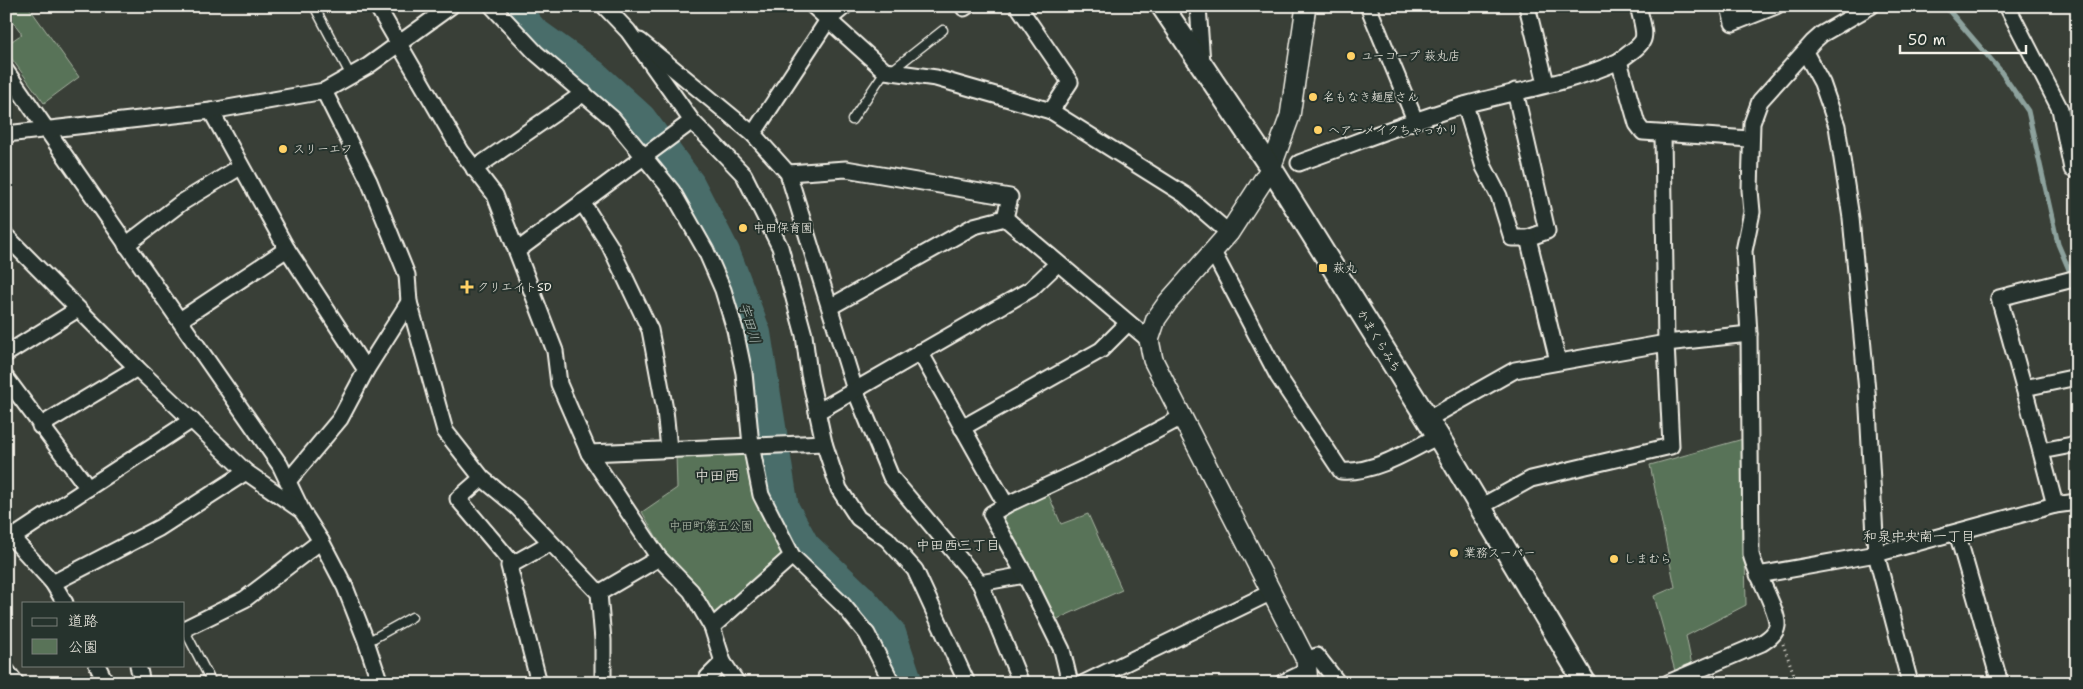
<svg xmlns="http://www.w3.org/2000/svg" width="2083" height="689" viewBox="0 0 2083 689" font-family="'Shantell Sans','Klee One',sans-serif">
	<rect width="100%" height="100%" fill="#393f37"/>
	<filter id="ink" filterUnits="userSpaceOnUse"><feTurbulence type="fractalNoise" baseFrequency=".02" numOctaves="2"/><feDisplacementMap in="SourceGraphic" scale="10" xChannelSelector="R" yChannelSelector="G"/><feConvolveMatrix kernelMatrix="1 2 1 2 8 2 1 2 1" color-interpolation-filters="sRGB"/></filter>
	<g filter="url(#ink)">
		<g fill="#597358" stroke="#a6b2a0">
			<polygon points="6,6 28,6 79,77 44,103 6,51 6,45 22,34 14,23 6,28"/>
			<polygon points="1743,439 1746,605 1686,636 1692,665 1675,671 1654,596 1675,587 1650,465"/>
			<polygon points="744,454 752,495 783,554 714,616 697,589 664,550 642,512 677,488 676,455"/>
			<polygon points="1046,489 1061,524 1088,514 1122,590 1053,621 1001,520 1001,513"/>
		</g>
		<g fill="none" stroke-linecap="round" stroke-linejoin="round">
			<polyline stroke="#8da29d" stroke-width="5" points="1945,6 1999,69 2028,111 2058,244 2070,272 2077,305"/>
			<polyline stroke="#486d6b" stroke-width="30" points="511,6 534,32 594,75 641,118 690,184 725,252 756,333 784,508 805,546 861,599 891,633 908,683"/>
			<g stroke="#f4f1e8" stroke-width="11">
				<g id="service">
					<polyline points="316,10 351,76"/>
					<polyline points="891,71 943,30"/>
					<polyline points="852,120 885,71"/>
					<polyline points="184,629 212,683"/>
					<polyline points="367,642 412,617"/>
				</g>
			</g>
			<g stroke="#f4f1e8" stroke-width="19">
				<g id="minor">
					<polyline points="377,6 461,151 495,195 555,351 559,384 589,453 659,558 691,591 712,627 723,662 737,683"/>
					<polyline points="492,6 536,53 613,119 672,191 706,251 723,290 735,330 744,373 751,445 761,495 792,556 843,605 867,634 892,683"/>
					<polyline points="604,6 628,31 692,121 744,175 780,247 804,335 809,374 824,443 839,489 858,518 887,539 915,570 967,683"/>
					<polyline points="813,6 885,71 936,78 1051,111 1185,195 1229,233"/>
					<polyline points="963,6 964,8 967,6"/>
					<polyline points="1018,6 1070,82 1051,111"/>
					<polyline points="1198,6 1202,63"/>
					<polyline points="1368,6 1415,120"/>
					<polyline points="1527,6 1546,83"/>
					<polyline points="1729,6 1733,23 1776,6"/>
					<polyline points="2007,6 2060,109 2072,169 2077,169"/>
					<polyline points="640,41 753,134 788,173 855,390 891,477 980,583 1021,683"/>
					<polyline points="1805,52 1822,83 1837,126 1851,218 1867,391 1876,554 1910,683"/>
					<path d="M1619,61C1649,39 1647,42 1638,6"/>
					<polyline points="6,71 280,465 302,511 321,541 345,587 365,638 380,683"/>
					<polyline points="324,91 369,181 407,275 409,302 445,431 482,478 517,507 599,593 603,640 603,683"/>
					<polyline points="1515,91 1547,231 1528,238 1558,361"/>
					<polyline points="1465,105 1484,167 1499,196 1512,238 1528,238"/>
					<polyline points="211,111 287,249 366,370"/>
					<polyline points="6,134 211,111 324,91 368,66 451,6"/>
					<polyline points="753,134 828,20 845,6"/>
					<path d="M1299,163C1355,143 1411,120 1468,104C1518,90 1572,83 1619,61L1637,124L1643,132L1750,139"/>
					<polyline points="474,169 584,93"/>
					<polyline points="788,173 846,169 1010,197 1005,218"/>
					<polyline points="582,202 610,246 650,330 665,410 669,449"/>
					<polyline points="6,236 137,368 246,472 302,511"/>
					<polyline points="126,245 181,203 240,167"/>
					<polyline points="518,250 692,121"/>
					<path d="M1213,252L1278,376L1341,471C1373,474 1411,450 1438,436"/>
					<polyline points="830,307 974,226 1005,218 1149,340"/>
					<polyline points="180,320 287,249"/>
					<polyline points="920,352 1006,505"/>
					<polyline points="6,354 78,309"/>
					<polyline points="6,378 88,488 12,538"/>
					<polyline points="2024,388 1999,298 2077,278"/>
					<polyline points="817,412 1031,289 1057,264"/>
					<polyline points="1428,419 1515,370 1666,343 1749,334"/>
					<polyline points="40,426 137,368"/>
					<polyline points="962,428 1101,350 1127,324"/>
					<polyline points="2041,451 2077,444"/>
					<polyline points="589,453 824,443"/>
					<polyline points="482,478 458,499 513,564"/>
					<polyline points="289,480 340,419 366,370 409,302"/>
					<polyline points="88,488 192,420"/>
					<polyline points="2055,505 2024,388 2077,377"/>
					<polyline points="1480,507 1531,479 1671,446 1666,343 1663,134"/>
					<polyline points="6,531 53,583 65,603"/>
					<polyline points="1957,533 2000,683"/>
					<polyline points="1758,575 1876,554 2055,505 2077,502"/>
					<polyline points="53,583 159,528 246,472"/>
					<polyline points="980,583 1025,575"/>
					<polyline points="599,593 659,558"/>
					<polyline points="712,627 792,556"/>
					<polyline points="184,629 245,599 321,541"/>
					<polyline points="1306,660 1317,656 1338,683"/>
					<polyline points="97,665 106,683"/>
					<polyline points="138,665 142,683"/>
					<polyline points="6,670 16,683"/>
					<polyline points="539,683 509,566 550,543"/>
					<polyline points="709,683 708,677 723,662"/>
					<polyline points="1070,683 1062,650 1025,575 991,514 1006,505 1098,462 1182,417"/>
					<polyline points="1084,683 1272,592"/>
					<polyline points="1282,683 1307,671"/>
					<path d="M1668,683L1762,643C1768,639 1776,634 1777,626C1779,611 1755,573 1751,554L1749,334L1744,251L1752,212L1750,190L1752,123L1760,101L1813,42L1822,34L1871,6"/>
				</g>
			</g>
			<g stroke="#f4f1e8" stroke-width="22">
				<polyline id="tertiary" points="1306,6 1290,116 1271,168 1229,233 1168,302 1156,319 1149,340 1153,360 1306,660 1308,683"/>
			</g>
			<g stroke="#f4f1e8" stroke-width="25">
				<polyline id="secondary" points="1162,6 1271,168 1438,436 1585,683"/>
			</g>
			<polyline stroke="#f4f1e8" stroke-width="3" stroke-dasharray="1 4" stroke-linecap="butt" points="1783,644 1797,683"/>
			<use href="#service" stroke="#26332d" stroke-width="8"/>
			<use href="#minor" stroke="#26332d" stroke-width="15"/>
			<use href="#tertiary" stroke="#26332d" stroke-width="19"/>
			<use href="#secondary" stroke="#26332d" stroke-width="21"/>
		</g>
	</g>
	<g fill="#ffd166" stroke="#26332d" stroke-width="2">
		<circle cx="1351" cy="56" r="5"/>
		<circle cx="1313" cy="97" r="5"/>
		<circle cx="1318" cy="130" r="5"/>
		<circle cx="283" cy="149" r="5"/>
		<circle cx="743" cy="228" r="5"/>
		<rect x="1318" y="263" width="10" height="10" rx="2.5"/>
		<path d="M464.5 279.5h5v5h5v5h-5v5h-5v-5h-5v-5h5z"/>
		<circle cx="1454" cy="553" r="5"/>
		<circle cx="1614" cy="559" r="5"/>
	</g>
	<g text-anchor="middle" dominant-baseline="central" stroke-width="4" stroke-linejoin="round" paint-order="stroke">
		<g font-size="12" fill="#f4f1e8" stroke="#26332d" text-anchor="start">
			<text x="1361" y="56">ユーコープ 萩丸店</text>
			<text x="1323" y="97">名もなき麺屋さん</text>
			<text x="1328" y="130">ヘアーメイクちゃっかり</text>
			<text x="293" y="149">スリーエフ</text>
			<text x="753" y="228">中田保育園</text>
			<text x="1333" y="268">萩丸</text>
			<text x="477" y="287">クリエイトSD</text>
			<text x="1464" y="553">業務スーパー</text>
			<text x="1624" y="559">しまむら</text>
		</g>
		<g font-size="12" fill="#f4f1e8" stroke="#26332d">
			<text transform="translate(1379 341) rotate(58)">かまくらみち</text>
		</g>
		<g font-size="12" fill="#b6bfae" stroke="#26332d">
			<text x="711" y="526">中田町第五公園</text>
		</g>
		<g font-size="14" font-style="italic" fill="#afbcb6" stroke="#26332d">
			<text transform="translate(750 323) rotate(73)">宇田川</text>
		</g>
		<g font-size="14" fill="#f4f1e8" stroke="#26332d">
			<text x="1919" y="536">和泉中央南一丁目</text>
			<text x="958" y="545">中田西三丁目</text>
		</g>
		<g font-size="15" fill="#f4f1e8" stroke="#26332d">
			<text x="717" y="476">中田西</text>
		</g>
	</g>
	<rect width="2083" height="689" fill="none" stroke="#26332d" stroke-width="25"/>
	<rect x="12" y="12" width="2058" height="664" fill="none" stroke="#f4f1e8" stroke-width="2" filter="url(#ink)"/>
	<rect x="22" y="602" width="162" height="65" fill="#26332d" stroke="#787f78"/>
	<rect x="32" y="618" width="25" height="8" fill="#26332d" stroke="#787f78"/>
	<text x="68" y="626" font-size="15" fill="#f4f1e8">道路</text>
	<rect x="32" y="639" width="25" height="15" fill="#597358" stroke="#787f78"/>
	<text x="68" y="652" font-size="15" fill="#f4f1e8">公園</text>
	<path d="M1900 45v8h126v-8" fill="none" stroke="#f4f1e8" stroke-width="2.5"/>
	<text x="1908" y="45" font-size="15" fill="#f4f1e8" stroke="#26332d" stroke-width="4" paint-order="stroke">50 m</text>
</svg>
